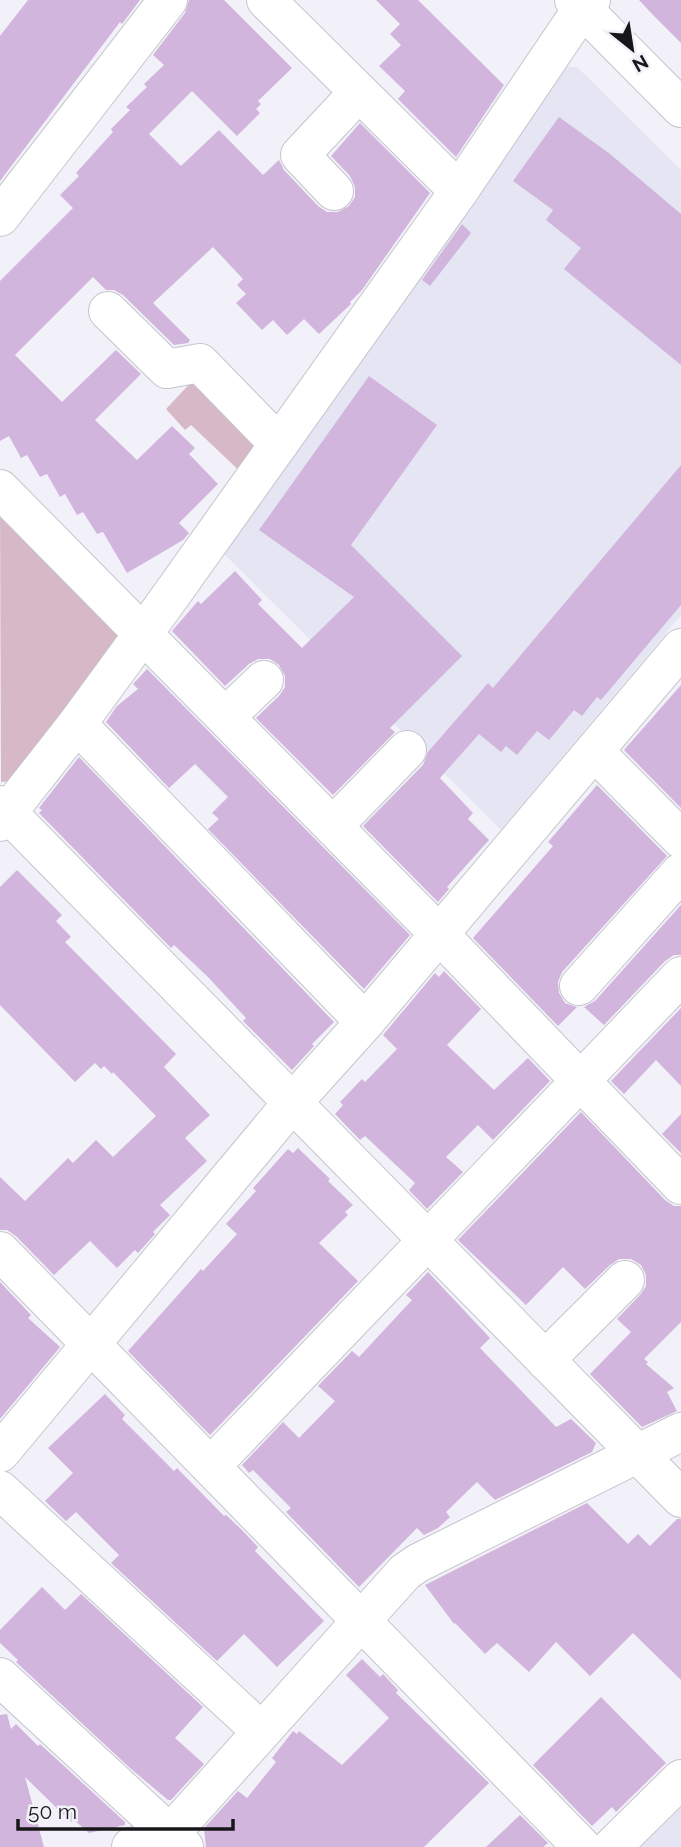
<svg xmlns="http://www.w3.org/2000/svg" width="681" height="1847" viewBox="0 0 681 1847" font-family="Raleway,sans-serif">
	<rect width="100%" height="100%" fill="#f2f1f9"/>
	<g fill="#e5e5f4">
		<polygon points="565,67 577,67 681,170 681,615 501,830 219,549"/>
		<polygon points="681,1804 681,1847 637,1847"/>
	</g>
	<g fill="#d7b8c7">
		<polygon points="196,377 267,447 246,477 191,425 185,430 166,409"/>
		<polygon points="0,504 122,631 14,781 1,782"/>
	</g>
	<g fill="#d1b5dc">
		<polygon points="28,0 140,0 122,24 120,22 0,181 0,36"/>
		<polygon points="189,0 224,0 292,68 258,101 261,104 256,109 260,113 237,136 192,91 149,134 181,166 219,130 263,175 279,160 284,170 318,206 327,212 338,212 349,206 355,197 355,187 350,176 331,156 360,123 430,193 362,290 350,302 351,304 319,334 304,319 287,335 273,320 262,330 236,303 246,294 237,285 243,279 213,247 153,303 190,340 188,343 174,345 123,295 114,290 106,290 93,277 15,355 62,402 116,350 141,374 95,420 137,460 172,426 195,448 189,454 218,484 179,523 189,533 183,540 127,573 103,532 97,534 83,512 77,515 65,494 60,497 47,474 40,477 27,455 21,458 9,436 0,441 0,281 73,208 60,195 79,176 76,173 113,132 111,129 130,110 126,107 147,87 144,84 164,65 153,55 185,13"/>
		<polygon points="376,0 418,0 504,85 456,157 398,99 405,91 379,66 401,45 390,34 400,24"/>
		<polygon points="639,0 681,0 681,43 654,16"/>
		<polygon points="559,117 610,154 681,214 681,365 564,269 581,248 546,220 553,210 513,181"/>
		<polygon points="462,224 471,233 430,286 422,280"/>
		<polygon points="369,376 437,425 351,545 462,656 390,728 395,732 333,795 256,718 279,696 285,687 285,676 279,665 270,659 258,659 249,664 225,686 172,631 198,601 201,604 235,571 262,600 258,604 302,648 354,597 259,530"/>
		<polygon points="681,465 681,605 601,700 597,697 582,716 574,710 549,740 537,731 517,755 506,746 501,752 479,734 440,778 473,813 468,819 489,840 447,887 449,889 438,902 363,826 423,765 428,752 488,683 493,688"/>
		<polygon points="147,669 410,935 364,989 208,829 219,819 212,813 228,797 195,764 169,788 106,722 117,706 138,689 133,684"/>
		<polygon points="681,685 681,808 624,750"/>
		<polygon points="79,757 334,1022 312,1044 314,1046 292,1070 243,1021 246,1018 208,977 174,945 171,948 39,813 42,810 39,808"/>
		<polygon points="597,785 667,856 562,972 558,982 559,993 565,1003 577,1007 558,1026 473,938 553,846 548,842"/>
		<polygon points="17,870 62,915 56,921 71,937 65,942 176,1054 164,1067 210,1115 185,1138 207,1161 160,1205 170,1215 153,1232 155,1234 138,1253 135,1250 117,1268 90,1241 54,1275 16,1236 7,1230 0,1230 0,1177 25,1201 68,1158 73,1163 96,1140 113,1157 156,1116 113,1072 112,1074 104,1066 101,1069 95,1063 75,1082 0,1005 0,887"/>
		<polygon points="681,905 681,955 674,955 665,961 604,1025 584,1007 595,1001"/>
		<polygon points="444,971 481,1009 447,1045 494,1090 528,1058 550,1081 493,1140 478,1125 446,1157 463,1172 427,1209 409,1190 415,1183 365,1136 360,1140 335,1114 343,1105 340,1102 362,1079 365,1082 397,1049 383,1035 435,973 439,977"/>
		<polygon points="681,1008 681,1086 656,1060 624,1094 611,1081"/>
		<polygon points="581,1112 665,1200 674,1206 681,1206 681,1322 644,1359 648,1362 646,1364 674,1388 667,1392 677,1411 642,1427 590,1374 631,1332 617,1319 640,1295 646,1286 646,1275 641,1265 631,1259 619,1259 610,1265 585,1289 563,1267 526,1305 458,1240"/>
		<polygon points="681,1114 681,1153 662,1134"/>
		<polygon points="298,1148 330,1179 328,1181 353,1205 345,1212 348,1215 319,1243 358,1281 210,1435 128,1351 201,1269 203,1271 237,1234 226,1224 256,1191 253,1188 288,1149 293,1153"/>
		<polygon points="428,1272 490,1338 480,1348 556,1427 571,1419 596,1443 592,1452 495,1500 477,1482 446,1512 450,1517 438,1528 424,1535 417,1528 359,1587 286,1512 291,1508 253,1470 249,1473 242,1465 283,1422 299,1438 335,1401 318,1386 352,1351 359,1357 412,1300 406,1295"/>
		<polygon points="0,1282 31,1315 28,1318 60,1347 0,1419"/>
		<polygon points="105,1394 125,1415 122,1419 174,1471 177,1468 224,1516 226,1515 242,1530 258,1547 255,1551 324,1621 277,1667 244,1634 217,1661 111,1563 119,1555 76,1512 66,1521 45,1501 73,1473 48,1448"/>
		<polygon points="587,1503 628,1544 638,1534 650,1546 677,1519 681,1519 681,1680 633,1633 590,1676 556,1642 529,1672 497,1643 485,1654 455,1623 454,1624 425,1585"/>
		<polygon points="42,1587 65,1610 81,1594 203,1707 175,1738 204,1764 171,1800 168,1800 130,1768 16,1662 18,1660 0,1643 0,1630"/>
		<polygon points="362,1659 380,1677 383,1674 398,1690 396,1693 489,1783 424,1847 206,1847 204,1828 238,1791 247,1798 276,1762 272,1758 293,1731 297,1734 299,1731 342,1765 389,1718 346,1675"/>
		<polygon points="601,1697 666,1763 616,1812 612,1807 592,1826 533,1765"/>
		<polygon points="7,1714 11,1729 16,1724 38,1746 40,1744 125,1822 125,1825 89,1833 74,1820 71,1822 25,1777 44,1847 0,1847 0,1715"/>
		<polygon points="520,1815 548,1843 543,1847 486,1847"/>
	</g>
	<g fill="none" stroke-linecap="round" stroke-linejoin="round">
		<g stroke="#c5c5cc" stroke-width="40">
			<g id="minor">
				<polyline points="266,0 459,191"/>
				<polyline points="574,0 681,108"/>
				<polyline points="334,191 300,155 359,92"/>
				<polyline points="0,217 168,0"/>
				<polyline points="108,311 167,369 200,363 279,444"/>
				<polyline points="0,489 439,934 681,1185"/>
				<polyline points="225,717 264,680"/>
				<polyline points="77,724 365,1022"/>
				<polyline points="594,751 681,839"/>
				<polyline points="0,805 681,1498"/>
				<polyline points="0,822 77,724 167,601 459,191 582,9 591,0"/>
				<polyline points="333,826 407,750"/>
				<polyline points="579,986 681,872"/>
				<polyline points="0,1251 582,1847"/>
				<polyline points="545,1360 625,1280"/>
				<polyline points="0,1453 293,1102 365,1022 681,648"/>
				<polyline points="211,1466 681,976"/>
				<polyline points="0,1490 261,1731"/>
				<polyline points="0,1677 184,1847"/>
				<polyline points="131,1847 152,1843 170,1834 405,1572 418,1563 681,1432"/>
				<polyline points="612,1847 681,1779"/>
			</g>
		</g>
		<use href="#minor" stroke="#fff" stroke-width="38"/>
	</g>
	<g transform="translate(632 49) rotate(150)" stroke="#f2f1f9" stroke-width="5" paint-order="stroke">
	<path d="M0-5L12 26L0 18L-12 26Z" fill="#17171a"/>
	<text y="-10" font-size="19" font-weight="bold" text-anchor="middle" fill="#17171a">N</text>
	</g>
	<path d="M18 1819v10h215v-10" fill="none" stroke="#17171a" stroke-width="3.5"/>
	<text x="28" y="1819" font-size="21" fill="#17171a" stroke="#f2f1f9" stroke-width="5" paint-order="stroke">50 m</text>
</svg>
